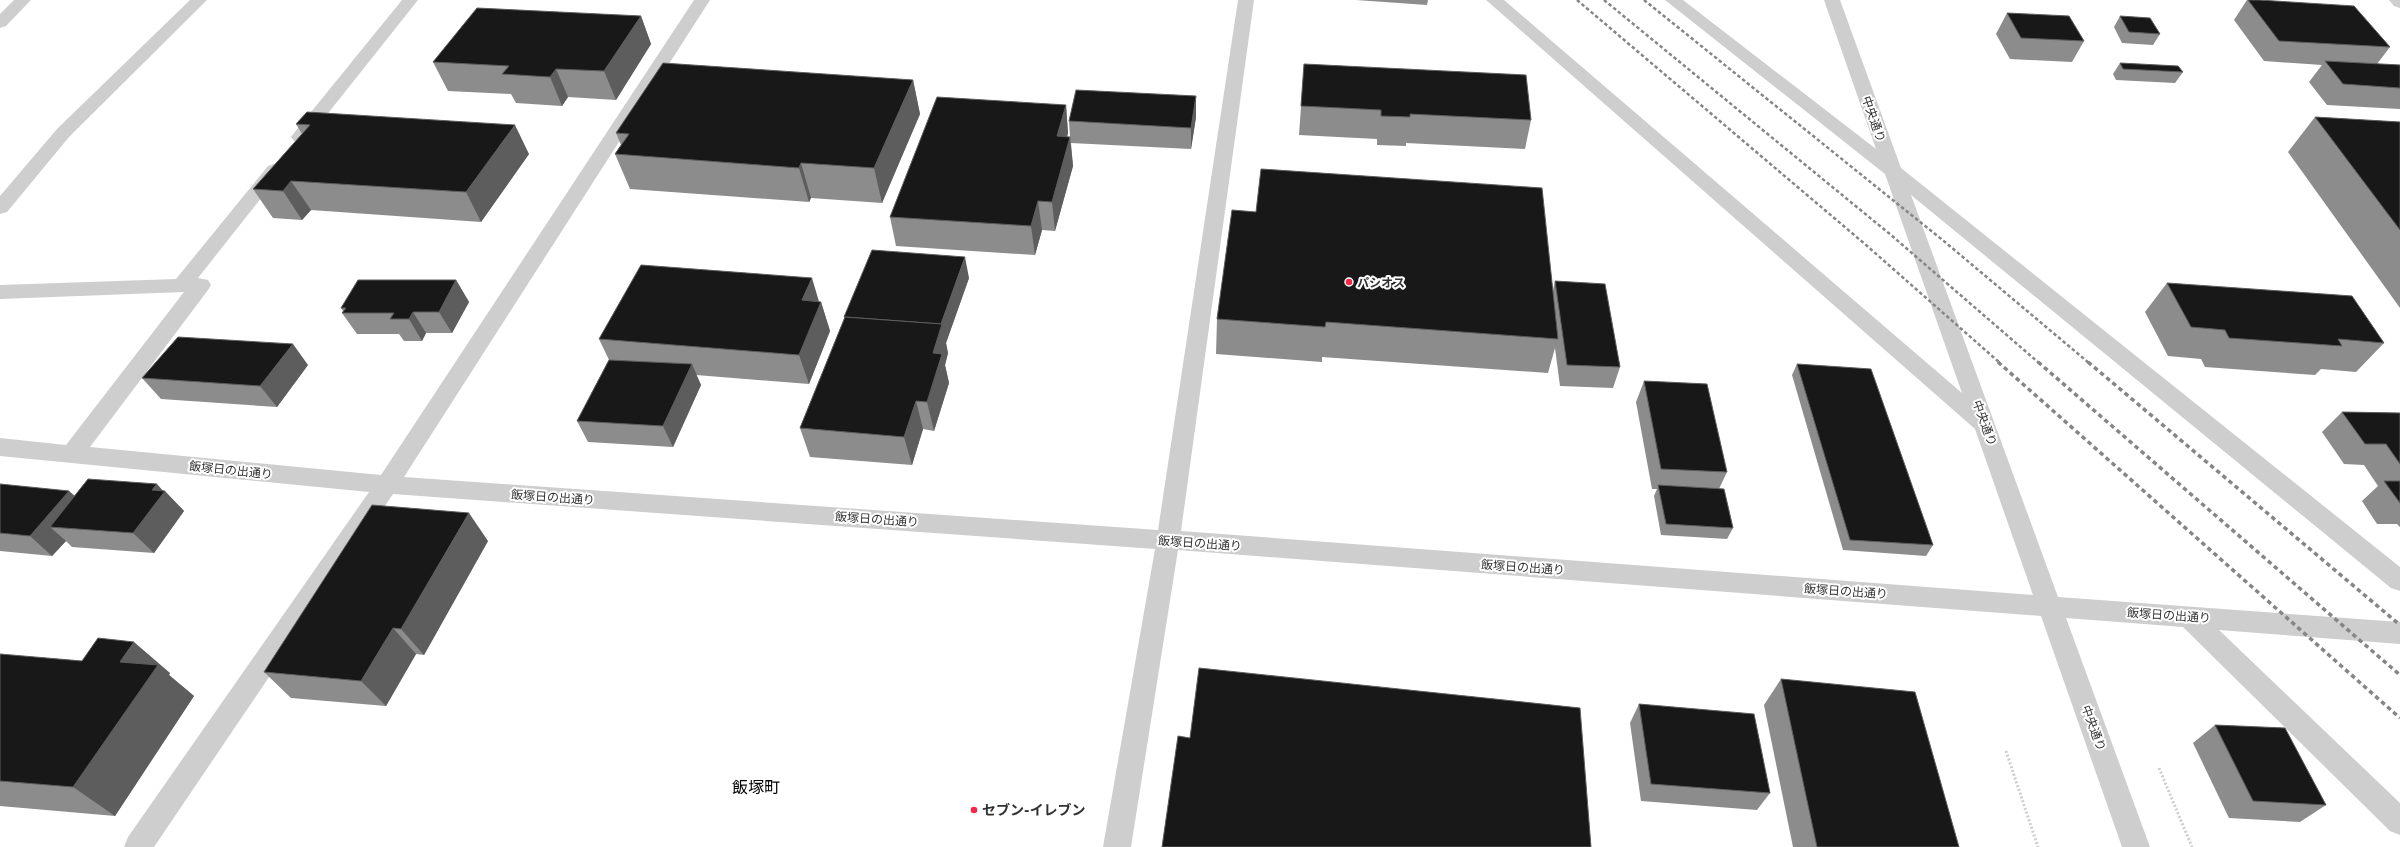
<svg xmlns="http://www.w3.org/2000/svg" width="2400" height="847" viewBox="0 0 2400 847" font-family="Montserrat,'Noto Sans JP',sans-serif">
	<rect width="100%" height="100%" fill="#fff"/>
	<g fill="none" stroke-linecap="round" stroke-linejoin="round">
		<g stroke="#cecece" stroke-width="3" stroke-dasharray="2 2" stroke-linecap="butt">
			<polyline points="2006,751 2038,847"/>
			<polyline points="2159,768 2192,847"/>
		</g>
		<g fill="#cecece" fill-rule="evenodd">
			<polygon points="14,0 31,0 6,26 0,28 0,14"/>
			<polygon points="190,0 207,0 69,137 7,212 0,214 0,196 57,129"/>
			<polygon points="402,0 418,0 306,141 294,141 291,137 294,133"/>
			<polygon points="694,0 710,0 404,477 1158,530 1238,0 1254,0 1181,531 2033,595 1975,429 1486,0 1504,0 1962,393 1885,174 1665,0 1683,0 1876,149 1824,0 1840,0 1901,168 2400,567 2400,591 2391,588 1911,195 2058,597 2400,622 2400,644 2219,630 2400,803 2400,835 2390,831 2183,627 2066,618 2150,847 2122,847 2041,616 1178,550 1131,847 1103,847 1155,549 393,494 154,847 124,847 128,837 369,492 0,456 0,438 66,445 184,292 0,299 0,285 176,279 268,166 274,164 280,166 283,170 280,174 198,278 208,280 211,285 208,290 90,447 381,475"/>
			<polygon points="2389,0 2400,0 2400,8 2394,6"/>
		</g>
		<g stroke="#868686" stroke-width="2.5" stroke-dasharray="3.5 2.5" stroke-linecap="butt">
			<polyline points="1577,0 1866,245 2000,363"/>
			<polyline points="1604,0 1891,235 2039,363"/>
			<polyline points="1644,0 1945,242 2089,363"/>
		</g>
		<g stroke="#868686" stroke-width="3.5" stroke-dasharray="4.5 3.5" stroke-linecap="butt">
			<polyline points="1998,362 2400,718"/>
			<polyline points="2038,362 2400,675"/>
			<polyline points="2088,362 2400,625"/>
		</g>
	</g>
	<g fill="#8c8c8c">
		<polygon points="1356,0 1428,0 1427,5"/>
		<polygon points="2247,0 2259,0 2390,47 2377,64 2400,65 2400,109 2327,105 2309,82 2322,65 2264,61 2234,20"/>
		<polygon points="2007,13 2084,41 2072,62 2010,59 1996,34"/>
		<polygon points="641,16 651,44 616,100 568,97 562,106 516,103 511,94 448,91 433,62"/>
		<polygon points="2120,16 2160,34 2153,45 2122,43 2114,27"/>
		<polygon points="2120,63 2183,72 2175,83 2116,80 2113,74"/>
		<polygon points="1304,64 1531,120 1525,149 1406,143 1406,146 1377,145 1377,139 1299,135"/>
		<polygon points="913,80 920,114 882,203 811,198 809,202 630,189 615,154 621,145 616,133"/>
		<polygon points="1196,96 1196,117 1191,149 1071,143 1073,166 1055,231 1042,230 1035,255 896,246 890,217 1066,105 1068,133 1067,137 1070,137 1069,121"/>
		<polygon points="307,112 529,154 481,222 311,210 302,220 273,218 253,189 302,134 296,124"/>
		<polygon points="2315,117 2400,122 2400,308 2288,152"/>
		<polygon points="969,278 946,343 948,353 945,365 949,383 934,431 923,429 912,465 810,457 800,428 844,319 844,317"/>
		<polygon points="456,280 469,302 452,333 426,333 422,341 404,341 399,334 357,334 342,313 343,311 341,308"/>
		<polygon points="1555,281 1620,367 1613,388 1560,386 1555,348 1548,373 1322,357 1322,362 1216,354 1217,319 1553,290"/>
		<polygon points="2167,283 2384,343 2356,372 2321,369 2315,375 2205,367 2201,359 2168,356 2145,312"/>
		<polygon points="820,302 821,302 830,331 809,384 696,375 701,385 673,447 588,442 577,421 609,360 599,339"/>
		<polygon points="1797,364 1933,545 1926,556 1843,550 1792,375"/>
		<polygon points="308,365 277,407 161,399 142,378"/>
		<polygon points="1644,381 1727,472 1719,489 1733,528 1727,539 1661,535 1654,496 1657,489 1652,489 1636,402"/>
		<polygon points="2342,412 2400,413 2400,527 2397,524 2377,524 2362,501 2378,486 2364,465 2344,464 2322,432"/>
		<polygon points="0,484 69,491 75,496 164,491 184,511 154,553 72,547 66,541 52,556 0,551"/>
		<polygon points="488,541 424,655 416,654 386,706 291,698 264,672"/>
		<polygon points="0,654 170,673 169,675 194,696 115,816 0,806"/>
		<polygon points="1781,679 1959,847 1793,847 1764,705"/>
		<polygon points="1639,704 1770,793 1757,810 1641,801 1630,723"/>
		<polygon points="2215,725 2326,805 2300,822 2229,818 2193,743"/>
	</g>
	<g fill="#5d5d5d">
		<polygon points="641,16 651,44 616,100 604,71"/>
		<polygon points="556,69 568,97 562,106 550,77"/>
		<polygon points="913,80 920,114 882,203 874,168"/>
		<polygon points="1196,96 1196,117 1191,149 1191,128"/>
		<polygon points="1066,105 1068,133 1060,165 1057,136"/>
		<polygon points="515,125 529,154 481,222 466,192"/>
		<polygon points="1070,137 1073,166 1055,231 1052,202"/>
		<polygon points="801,163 811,198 809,202 799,168"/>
		<polygon points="291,181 311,210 302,220 283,191"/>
		<polygon points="1038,201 1042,230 1035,255 1031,226"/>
		<polygon points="965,257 969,278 946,343 948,353 945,365 949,383 934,431 927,402 933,353 941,325"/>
		<polygon points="812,278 820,305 821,302 830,331 809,384 799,355 802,300"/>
		<polygon points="456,280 469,302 452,333 439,312"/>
		<polygon points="413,312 426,333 422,341 409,319"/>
		<polygon points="293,344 308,365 277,407 260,386"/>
		<polygon points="692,364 701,385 673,447 663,426"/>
		<polygon points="916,401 923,429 912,465 904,437"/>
		<polygon points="157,484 164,492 165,491 184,511 154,553 133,533 152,490"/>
		<polygon points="69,491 90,511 50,527 66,541 52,556 30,536"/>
		<polygon points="469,513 488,541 424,655 401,629"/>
		<polygon points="393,628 416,654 386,706 361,681"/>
		<polygon points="134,642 170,673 169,675 194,696 115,816 73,787 120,662"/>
	</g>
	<g fill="#181818" stroke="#5d5d5d">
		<polygon points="2248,0 2259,0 2354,6 2390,47 2279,41"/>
		<polygon points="477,8 641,16 604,71 556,69 550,77 502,74 509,66 433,62"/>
		<polygon points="2007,13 2069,16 2084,41 2021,38"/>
		<polygon points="2120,16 2150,18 2160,34 2129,32"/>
		<polygon points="2325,61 2400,65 2400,88 2343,84"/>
		<polygon points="663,63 913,80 874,168 801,163 799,168 615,154 629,134 616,133"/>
		<polygon points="2120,63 2178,66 2183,72 2123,69"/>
		<polygon points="1304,64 1526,75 1531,120 1410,114 1410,117 1381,116 1381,110 1301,106"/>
		<polygon points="1076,90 1196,96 1191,128 1069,121"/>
		<polygon points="937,97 1066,105 1057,136 1070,137 1052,202 1038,201 1031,226 890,217"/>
		<polygon points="307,112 515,125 466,192 291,181 283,191 253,189 310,125 296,124"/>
		<polygon points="2315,117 2400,122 2400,230"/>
		<polygon points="1261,169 1542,188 1558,339 1326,322 1325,327 1217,319 1232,210 1256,212"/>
		<polygon points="872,250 965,257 941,324 845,317 845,318 844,317"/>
		<polygon points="641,265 812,278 802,300 821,302 799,355 599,339"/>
		<polygon points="358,280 456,280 439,312 413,312 409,319 390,319 394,313 342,313 346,308 341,308"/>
		<polygon points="1555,281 1605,284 1620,367 1567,365"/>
		<polygon points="2167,283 2352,296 2384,343 2338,339 2342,346 2229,338 2225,330 2191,327"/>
		<polygon points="845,317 942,324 933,353 942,354 927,402 916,401 904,437 800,428"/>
		<polygon points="178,337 293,344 260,386 142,378"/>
		<polygon points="609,360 692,364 663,426 577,421"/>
		<polygon points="1797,364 1871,369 1933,545 1850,540"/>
		<polygon points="1644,381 1707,384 1727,472 1661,469"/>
		<polygon points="2342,412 2400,413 2400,464 2386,444 2365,444"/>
		<polygon points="88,479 157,484 152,490 165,491 133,533 50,527"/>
		<polygon points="2384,481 2400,481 2400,503"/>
		<polygon points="0,484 69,491 30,536 0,533"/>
		<polygon points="1658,485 1724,489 1733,528 1666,524"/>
		<polygon points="372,505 469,513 401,629 393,628 361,681 264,672"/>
		<polygon points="98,638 134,642 120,662 158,665 73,787 0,781 0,654 82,661"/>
		<polygon points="1199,668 1580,708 1591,847 1162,847 1178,736 1190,738"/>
		<polygon points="1781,679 1915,692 1959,847 1817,847"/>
		<polygon points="1639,704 1754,714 1770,793 1651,784"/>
		<polygon points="2215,725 2285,728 2326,805 2253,801"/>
	</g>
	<g fill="#f52646" stroke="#fff" stroke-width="1.5">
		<circle cx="1349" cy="282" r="4"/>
		<circle cx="974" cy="810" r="4"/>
	</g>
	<g text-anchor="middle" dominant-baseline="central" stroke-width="4" stroke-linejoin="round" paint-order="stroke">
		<g font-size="12" fill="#313131" stroke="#fff">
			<text transform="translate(1874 119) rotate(71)">中央通り</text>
			<text transform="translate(1985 423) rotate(70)">中央通り</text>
			<text transform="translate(231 470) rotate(6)">飯塚日の出通り</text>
			<text transform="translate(553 497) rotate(4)">飯塚日の出通り</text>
			<text transform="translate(877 519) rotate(4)">飯塚日の出通り</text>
			<text transform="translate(1200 543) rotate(4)">飯塚日の出通り</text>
			<text transform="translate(1523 567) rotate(4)">飯塚日の出通り</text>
			<text transform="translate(1846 591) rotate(4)">飯塚日の出通り</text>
			<text transform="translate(2169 615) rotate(4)">飯塚日の出通り</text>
			<text transform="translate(2094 728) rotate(70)">中央通り</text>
		</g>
		<g font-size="12" font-weight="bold" fill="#313131" stroke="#fff" text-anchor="start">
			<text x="1357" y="282">パシオス</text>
		</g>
		<g font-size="14" font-weight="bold" fill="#313131" stroke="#fff" text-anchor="start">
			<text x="982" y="810">セブン-イレブン</text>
		</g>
		<g font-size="16" fill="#000" stroke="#fff">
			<text x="756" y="787">飯塚町</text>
		</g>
	</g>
</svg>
